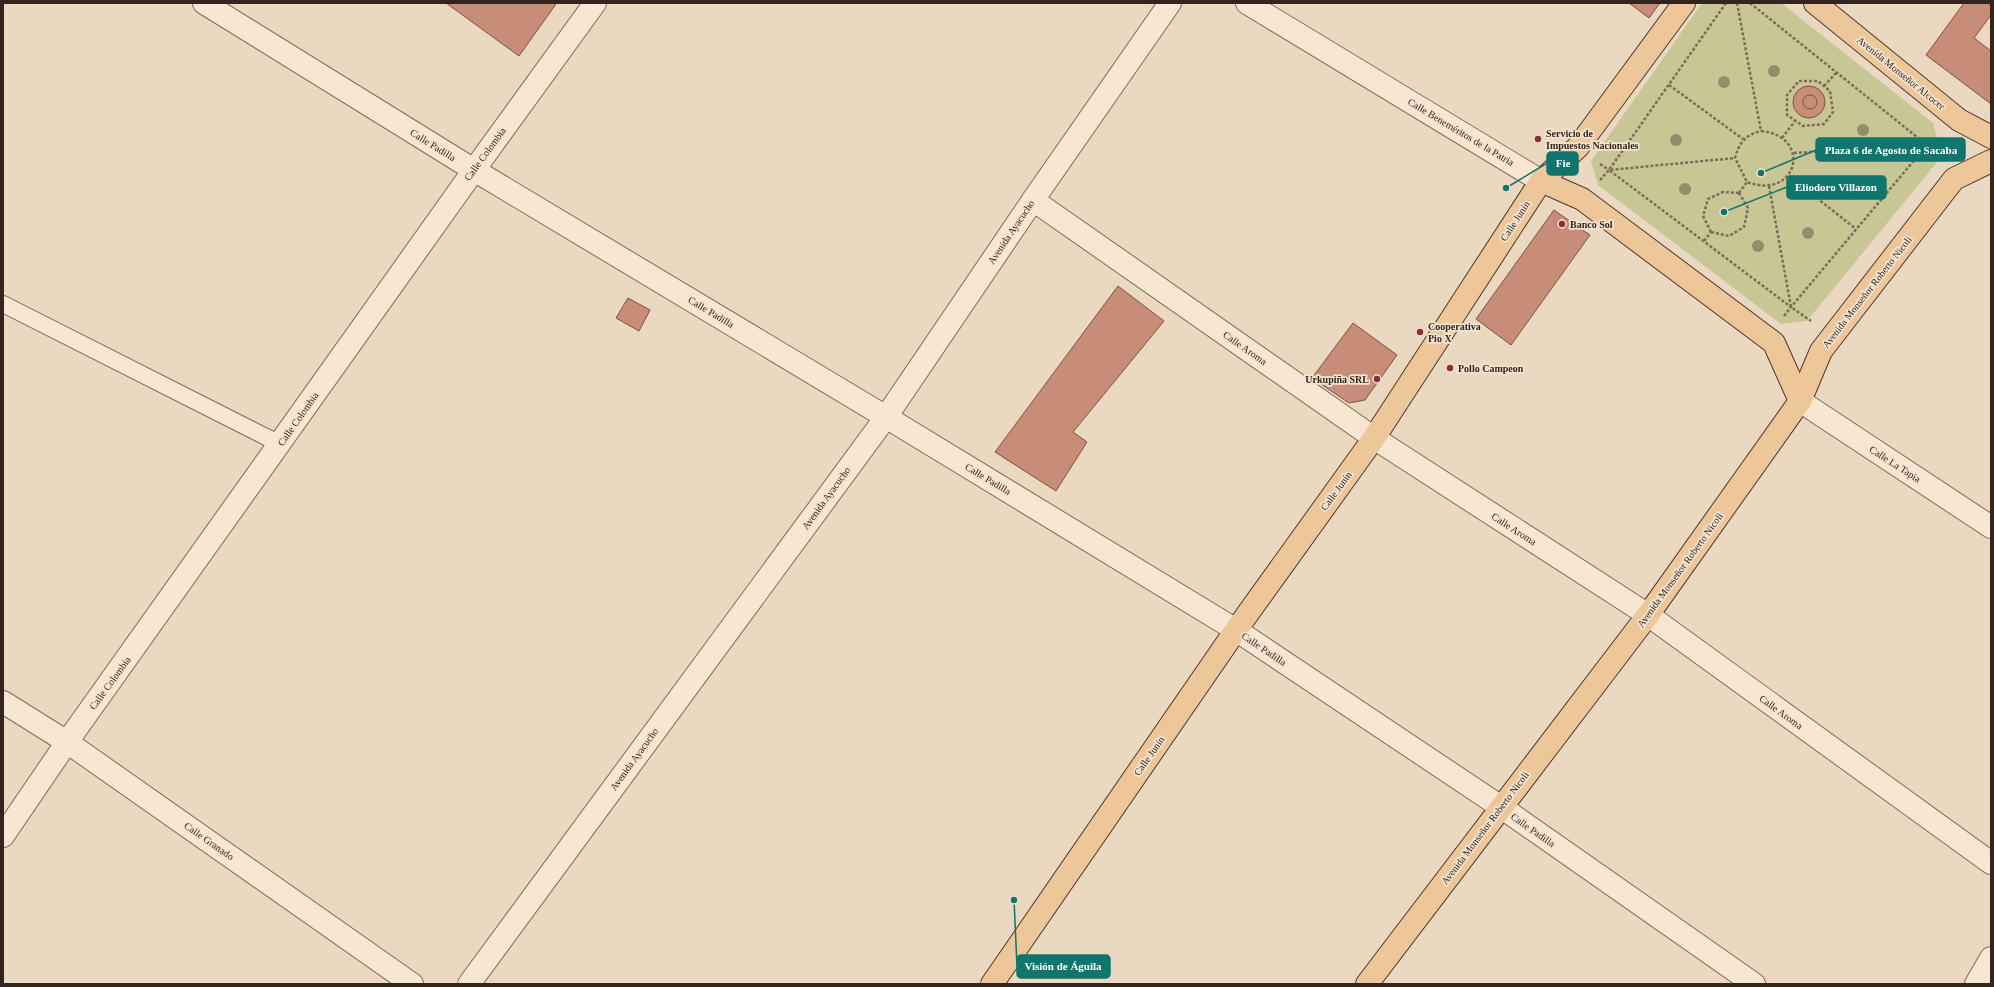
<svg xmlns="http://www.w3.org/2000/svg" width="1994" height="987" viewBox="0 0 1994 987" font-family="Georgia,serif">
	<rect width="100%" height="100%" fill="#ebd8c0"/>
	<polygon fill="#c8c695" points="1702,3 1781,3 1933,123 1942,156 1807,321 1781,324 1598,185 1591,161"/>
	<g fill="#c78d78" stroke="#815040">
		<polygon points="446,3 555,3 556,4 519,56"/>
		<polygon points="1629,3 1660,3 1649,18"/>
		<polygon points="1964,3 1987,3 1991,6 1991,15 1974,38 1991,51 1991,104 1926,55"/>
		<circle cx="1809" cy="102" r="16"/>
		<circle cx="1810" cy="102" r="7"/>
		<polygon points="1554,210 1590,235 1511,345 1476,319"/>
		<polygon points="1118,286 1164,321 1073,432 1087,442 1056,491 995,452"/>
		<polygon points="628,298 650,310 639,331 616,318"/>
		<polygon points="1353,323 1397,355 1365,400 1349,403 1312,378"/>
	</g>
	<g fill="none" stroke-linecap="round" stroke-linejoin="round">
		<g stroke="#836959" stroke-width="18">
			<polyline id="service" points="3,304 280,444"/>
		</g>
		<g stroke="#836959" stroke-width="24">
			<g id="minor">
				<polyline points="204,3 474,170 886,417 1236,630 1501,807 1754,984"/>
				<polyline points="1247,3 1541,181"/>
				<polyline points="1033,200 1374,438 1648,615 1991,863"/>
				<polyline points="1800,401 1991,527"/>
				<polyline points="3,702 67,742 412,984"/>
				<polyline points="3,836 67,742 474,170 595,3"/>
				<polyline points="469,984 886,417 1033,200 1170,3"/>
				<polyline points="1976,984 1991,958"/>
			</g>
		</g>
		<g stroke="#51382d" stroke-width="24">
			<g id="primary">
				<polyline points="1815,3 1959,120 1991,137"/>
				<polyline points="1541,181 1582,199 1774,343 1800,401"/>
				<polyline points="992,984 1236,630 1374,438 1541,181 1578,147 1684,3"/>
				<polyline points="1367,984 1648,615 1800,401 1821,351 1954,179 1991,161"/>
			</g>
		</g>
		<g stroke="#836959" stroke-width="2.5" stroke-dasharray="3 2" stroke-linecap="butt">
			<polyline points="1726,3 1609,170 1791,307 1927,145"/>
			<polyline points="1737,3 1761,131"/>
			<polyline points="1750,3 1927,145 1938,158"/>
			<polygon points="1799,81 1818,81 1830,91 1833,112 1824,124 1803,126 1787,115 1787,95"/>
			<polyline points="1669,85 1743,139"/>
			<polyline points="1824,86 1837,72"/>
			<path d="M1761,131C1813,136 1798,201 1747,182L1735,158C1739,143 1745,135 1761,131Z"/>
			<polyline points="1782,138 1795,121"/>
			<polyline points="1794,153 1927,145 1936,137"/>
			<polyline points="1600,164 1609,170"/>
			<polyline points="1789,176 1856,229"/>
			<polyline points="1600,180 1609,170 1735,158"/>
			<polyline points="1769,186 1791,307 1811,321"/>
			<polyline points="1739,193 1747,182"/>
			<polyline points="1711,232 1729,236 1744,227 1748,208 1739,193"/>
			<polyline points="1711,232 1703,216 1708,199 1723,192 1739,193"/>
			<polyline points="1704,241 1711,232"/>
			<polyline points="1784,316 1791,307"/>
		</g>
		<use href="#service" stroke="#f6e6d2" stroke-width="16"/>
		<use href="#minor" stroke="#f6e6d2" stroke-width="22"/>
		<use href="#primary" stroke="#edc699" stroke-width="22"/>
	</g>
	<g fill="#928d6a">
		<circle cx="1774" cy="71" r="6"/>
		<circle cx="1724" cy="82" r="6"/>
		<circle cx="1863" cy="130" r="6"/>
		<circle cx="1676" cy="140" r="6"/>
		<circle cx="1685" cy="189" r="6"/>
		<circle cx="1854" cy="194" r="6"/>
		<circle cx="1808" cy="233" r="6"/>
		<circle cx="1758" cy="246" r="6"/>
	</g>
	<g fill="#8e2c3c" stroke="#f3e3cf" stroke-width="1.5">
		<circle cx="1538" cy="139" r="4"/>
		<circle cx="1562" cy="224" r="4"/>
		<circle cx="1420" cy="332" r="4"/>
		<circle cx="1450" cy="368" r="4"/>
		<circle cx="1377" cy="379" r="4"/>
	</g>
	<g text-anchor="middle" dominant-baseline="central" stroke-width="3.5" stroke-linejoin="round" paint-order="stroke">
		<g font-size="10" fill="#33241d" stroke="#f3e3cf">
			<text transform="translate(1901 73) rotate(39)">Avenida Monseñor Alcocer</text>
			<text transform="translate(1461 132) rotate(31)">Calle Beneméritos de la Patria</text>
			<text transform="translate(433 145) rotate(32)">Calle Padilla</text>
			<text transform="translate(485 154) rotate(-54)">Calle Colombia</text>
			<text transform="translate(1515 221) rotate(-57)">Calle Junín</text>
			<text transform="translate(1011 232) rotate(-56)">Avenida Ayacucho</text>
			<text transform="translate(1867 292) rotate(-52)">Avenida Monseñor Roberto Nicoli</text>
			<text transform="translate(711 312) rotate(31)">Calle Padilla</text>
			<text transform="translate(1245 348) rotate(35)">Calle Aroma</text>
			<text transform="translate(298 419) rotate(-55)">Calle Colombia</text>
			<text transform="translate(1895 464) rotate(33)">Calle La Tapia</text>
			<text transform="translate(988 479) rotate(31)">Calle Padilla</text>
			<text transform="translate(1336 491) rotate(-54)">Calle Junín</text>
			<text transform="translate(826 498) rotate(-54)">Avenida Ayacucho</text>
			<text transform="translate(1514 529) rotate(33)">Calle Aroma</text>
			<text transform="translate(1680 570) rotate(-54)">Avenida Monseñor Roberto Nicoli</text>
			<text transform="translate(1264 649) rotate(34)">Calle Padilla</text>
			<text transform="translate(110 683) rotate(-54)">Calle Colombia</text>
			<text transform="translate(1781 712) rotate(36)">Calle Aroma</text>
			<text transform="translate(1149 756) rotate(-55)">Calle Junín</text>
			<text transform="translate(634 759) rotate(-54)">Avenida Ayacucho</text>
			<text transform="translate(1485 828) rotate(-53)">Avenida Monseñor Roberto Nicoli</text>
			<text transform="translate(1533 830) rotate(35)">Calle Padilla</text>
			<text transform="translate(209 841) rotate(35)">Calle Granado</text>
		</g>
		<g font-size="10" font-weight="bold" fill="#33241d" stroke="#f3e3cf" text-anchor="start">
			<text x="1546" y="133">Servicio de<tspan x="1546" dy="12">Impuestos Nacionales</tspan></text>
			<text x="1570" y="224">Banco Sol</text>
			<text x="1428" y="326">Cooperativa<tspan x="1428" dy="12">Pio X</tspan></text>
			<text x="1458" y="368">Pollo Campeon</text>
			<text x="1369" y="379" text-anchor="end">Urkupiña SRL</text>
		</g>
	</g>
	<path fill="none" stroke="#0f766e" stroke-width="1.5" d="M1761 173L1816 150M1506 188L1547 163M1724 212L1787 187M1014 900L1017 966"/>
	<g fill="#0f766e" stroke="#f3e3cf" stroke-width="1.5">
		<circle cx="1761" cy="173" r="4"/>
		<circle cx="1506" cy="188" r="4"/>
		<circle cx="1724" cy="212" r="4"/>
		<circle cx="1014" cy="900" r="4"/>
	</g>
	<g fill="#0f766e" stroke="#0f766e" stroke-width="1.5">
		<rect x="1816" y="138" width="149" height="23" rx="4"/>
		<rect x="1547" y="152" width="31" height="23" rx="4"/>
		<rect x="1787" y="176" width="99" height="23" rx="4"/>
		<rect x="1017" y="955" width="93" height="23" rx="4"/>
	</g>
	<g font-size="11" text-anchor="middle" font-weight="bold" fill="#fff">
		<text x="1891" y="154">Plaza 6 de Agosto de Sacaba</text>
		<text x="1563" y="167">Fie</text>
		<text x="1836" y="191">Eliodoro Villazon</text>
		<text x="1063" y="970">Visión de Águila</text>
	</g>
	<rect width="1994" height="987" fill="none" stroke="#33241d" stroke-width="8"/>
</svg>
